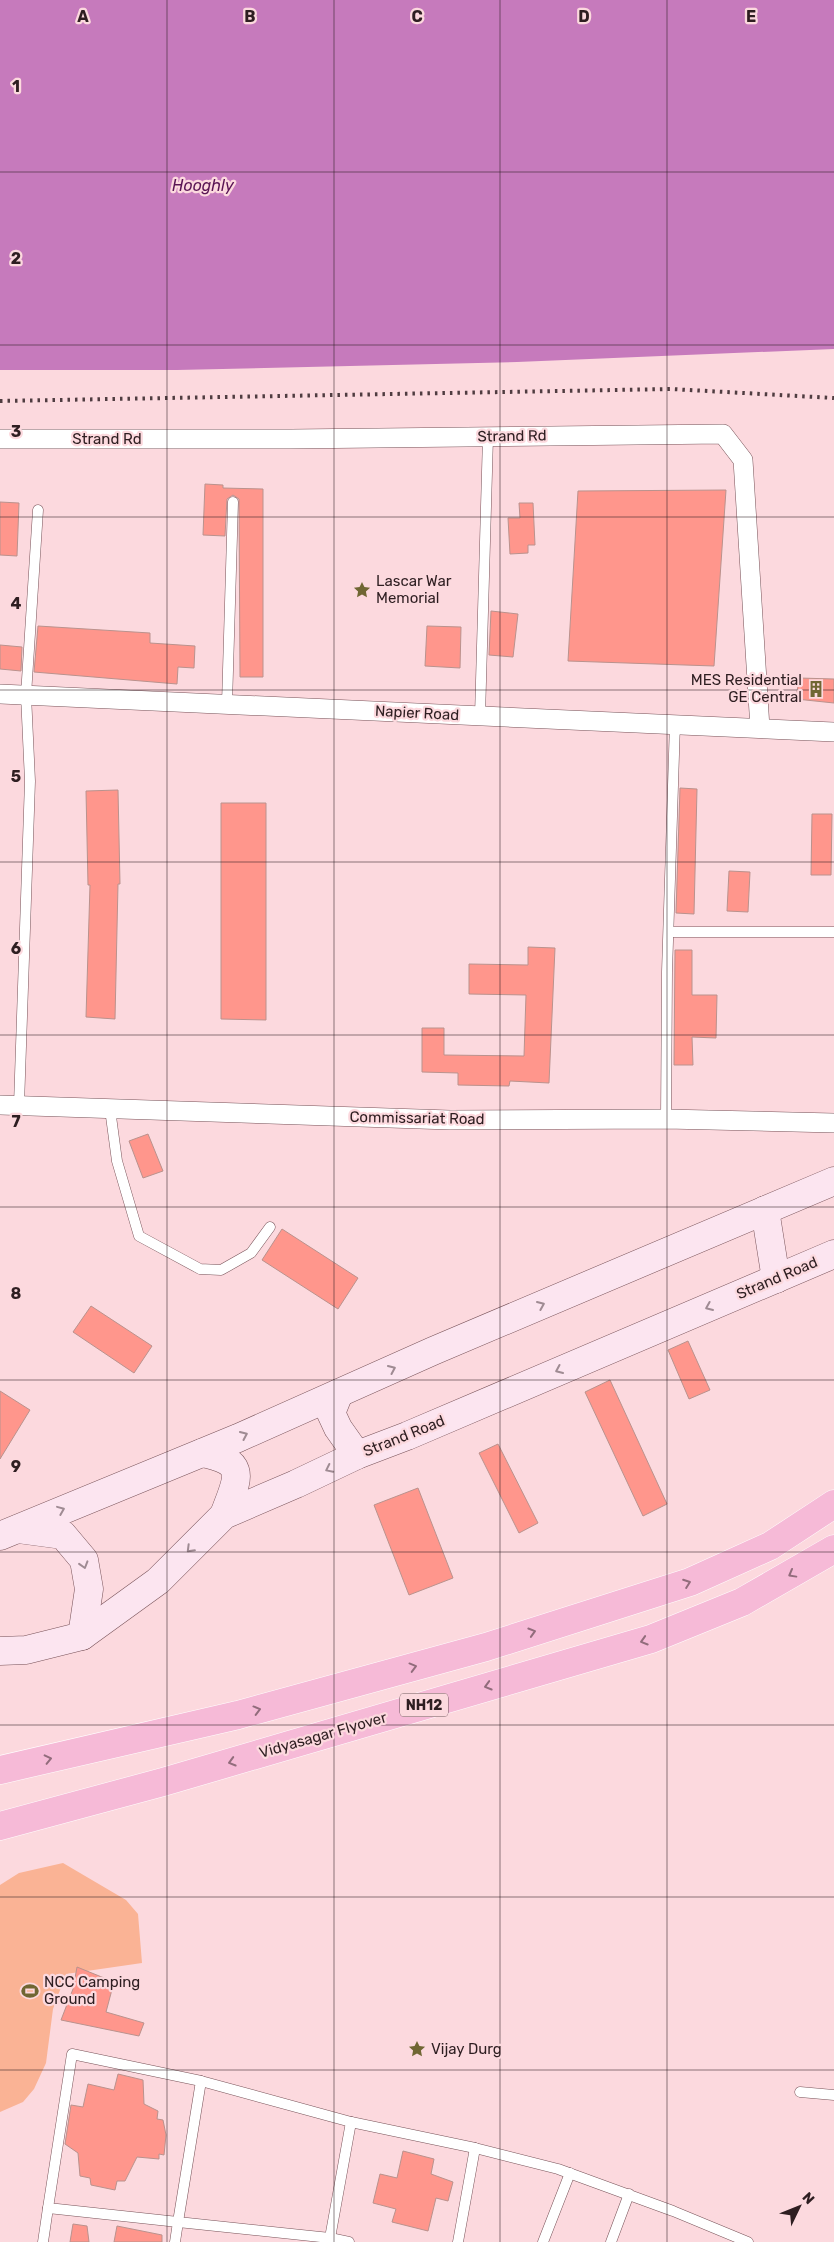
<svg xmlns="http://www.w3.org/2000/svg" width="834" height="2242" viewBox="0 0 834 2242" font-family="Rubik,sans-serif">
	<rect width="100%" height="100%" fill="#fcd9de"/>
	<polygon fill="#fab395" points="63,1863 126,1900 138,1914 142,1963 66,1974 53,2009 46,2063 34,2089 23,2102 0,2112 0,1885 19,1873"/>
	<polygon fill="#c67abc" points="0,0 834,0 834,349 517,362 177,370 0,370"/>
	<g fill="#ff968c" stroke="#ba928d">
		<polygon points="205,484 223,485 223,488 263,489 263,677 240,677 239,499 233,495 227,499 225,536 203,535"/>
		<polygon points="726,490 714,666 568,661 578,491"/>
		<polygon points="0,502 19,503 17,556 0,555"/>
		<polygon points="519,503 533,503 535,545 528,545 528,553 510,554 508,518 520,518"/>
		<polygon points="491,611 518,614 513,657 489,655"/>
		<polygon points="38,626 150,633 150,643 195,646 194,668 178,667 177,684 34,672"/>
		<polygon points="427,626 461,627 460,668 425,666"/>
		<polygon points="0,645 22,647 21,671 0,669"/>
		<polygon points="799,678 834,679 834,703 796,699"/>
		<polygon points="680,788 697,789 694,914 676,913"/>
		<polygon points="118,790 120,884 118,884 115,1019 86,1017 90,885 88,885 86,791"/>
		<polygon points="221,803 266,803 266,1020 221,1019"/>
		<polygon points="812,814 832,814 831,875 811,875"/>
		<polygon points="729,871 750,872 748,912 727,911"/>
		<polygon points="528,947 555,948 549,1083 510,1081 509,1086 458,1085 458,1073 422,1072 422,1028 444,1028 444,1055 524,1056 526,995 469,994 469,964 528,965"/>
		<polygon points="675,950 692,950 692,995 717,995 716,1038 692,1037 693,1065 674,1065"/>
		<polygon points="148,1134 163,1171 143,1178 129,1141"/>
		<polygon points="282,1229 358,1278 338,1309 262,1260"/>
		<polygon points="91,1306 152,1346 134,1373 73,1332"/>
		<polygon points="688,1341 710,1390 689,1399 668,1350"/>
		<polygon points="610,1380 667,1504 643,1516 585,1392"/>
		<polygon points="0,1391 30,1410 0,1459"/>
		<polygon points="498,1444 538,1523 519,1533 479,1453"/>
		<polygon points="418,1488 453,1578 409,1595 374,1505"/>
		<polygon points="77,1967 114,1982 106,2012 144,2023 139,2036 61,2020 73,1989"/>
		<polygon points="118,2074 143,2080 144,2104 158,2111 157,2119 163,2120 166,2135 164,2155 159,2154 159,2159 137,2157 125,2181 117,2181 115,2190 91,2185 90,2178 80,2176 78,2153 65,2144 71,2105 83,2107 88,2084 114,2090"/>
		<polygon points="403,2151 434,2159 431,2174 453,2182 448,2201 436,2198 428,2231 392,2222 396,2209 373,2203 380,2174 397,2178"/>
		<polygon points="73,2224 87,2226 89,2242 70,2242"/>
		<polygon points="117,2226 162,2235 162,2242 114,2242"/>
	</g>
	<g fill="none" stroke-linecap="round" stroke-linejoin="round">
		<g stroke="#785359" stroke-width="11">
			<g id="service">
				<polyline points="227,704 233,502"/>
				<polyline points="480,716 488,437"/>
				<polyline points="669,932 834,932"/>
				<polyline points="19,1105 30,781 26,695 38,510"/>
				<polyline points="110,1109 117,1161 139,1236 200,1269 221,1270 251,1253 270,1227"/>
				<polyline points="666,1119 667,972 675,723"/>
				<polyline points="201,2081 178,2222 330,2238 351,2122"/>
				<polyline points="800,2092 834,2095"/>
				<polyline points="330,2238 349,2242"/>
				<polyline points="43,2242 48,2208"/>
				<polyline points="175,2242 178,2222 48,2208 72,2054 201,2081 351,2122 475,2148 558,2169 673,2211 748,2242"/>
				<polyline points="458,2242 475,2148"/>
				<polyline points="543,2242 570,2173"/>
				<polyline points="611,2242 629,2194"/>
			</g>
		</g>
		<g stroke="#785359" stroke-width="20">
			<g id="minor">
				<polyline points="0,439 291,439 723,434 743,460 760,728"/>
				<polyline points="0,694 834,732"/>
				<polyline points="0,1105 450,1120 666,1119 834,1123"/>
			</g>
		</g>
		<g stroke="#785359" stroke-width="29">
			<g id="secondary">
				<polyline points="765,1210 776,1279"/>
				<polyline points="339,1393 331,1413 338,1428 357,1455"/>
				<path d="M202,1453C250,1462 237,1479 224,1515"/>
				<polyline points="18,1529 63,1535 84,1560 89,1589 82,1636"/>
				<polyline points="0,1536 238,1438 433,1351 834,1181"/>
				<polyline points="0,1651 26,1650 82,1636 158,1581 224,1515 296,1484 357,1455 407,1436 834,1254"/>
			</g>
		</g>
		<g stroke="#fff" stroke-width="29">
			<g id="trunk">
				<polyline points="0,1770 238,1715 486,1647 690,1582 770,1546 834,1504"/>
				<polyline points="0,1826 163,1782 651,1639 742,1602 834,1549"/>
			</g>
		</g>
		<use href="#service" stroke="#fff" stroke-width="10"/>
		<use href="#minor" stroke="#fff" stroke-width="19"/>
		<use href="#secondary" stroke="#fce5f0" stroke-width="28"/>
		<use href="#trunk" stroke="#f6bad7" stroke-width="28"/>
		<polyline stroke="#4f3c40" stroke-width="4" stroke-dasharray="2.5 5" stroke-linecap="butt" points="0,401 671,389 834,398"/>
	</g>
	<defs><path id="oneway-chevron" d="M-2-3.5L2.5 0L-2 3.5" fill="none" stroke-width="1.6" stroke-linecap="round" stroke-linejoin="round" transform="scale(1.25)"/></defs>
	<g stroke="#9f8b93">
		<use href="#oneway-chevron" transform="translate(541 1305) rotate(-23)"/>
		<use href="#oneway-chevron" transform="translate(709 1307) rotate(157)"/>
		<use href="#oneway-chevron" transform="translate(392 1369) rotate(-24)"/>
		<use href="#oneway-chevron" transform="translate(559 1370) rotate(156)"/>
		<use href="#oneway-chevron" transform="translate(244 1435) rotate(-24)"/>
		<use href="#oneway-chevron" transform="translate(329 1469) rotate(154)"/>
		<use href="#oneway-chevron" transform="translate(61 1510) rotate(-22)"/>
		<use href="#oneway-chevron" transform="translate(190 1549) rotate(135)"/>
		<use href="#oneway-chevron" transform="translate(84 1565) rotate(73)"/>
	</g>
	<g stroke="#926c7c">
		<use href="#oneway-chevron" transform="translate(792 1574) rotate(151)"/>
		<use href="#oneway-chevron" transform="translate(687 1583) rotate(-20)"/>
		<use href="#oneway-chevron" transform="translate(532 1632) rotate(-17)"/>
		<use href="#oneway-chevron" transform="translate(644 1641) rotate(163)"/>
		<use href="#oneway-chevron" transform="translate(413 1667) rotate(-15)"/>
		<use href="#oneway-chevron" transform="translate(488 1686) rotate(164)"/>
		<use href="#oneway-chevron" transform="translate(257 1710) rotate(-15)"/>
		<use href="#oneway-chevron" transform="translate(48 1759) rotate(-13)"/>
		<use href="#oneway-chevron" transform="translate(232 1762) rotate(164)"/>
	</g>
	<path fill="none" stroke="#2e1e21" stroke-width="1" stroke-opacity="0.55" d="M167,0V2242M334,0V2242M500,0V2242M667,0V2242M0,172H834M0,345H834M0,517H834M0,690H834M0,862H834M0,1035H834M0,1207H834M0,1380H834M0,1552H834M0,1725H834M0,1897H834M0,2070H834"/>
	<defs>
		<g id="sight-bare" transform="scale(1.35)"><path d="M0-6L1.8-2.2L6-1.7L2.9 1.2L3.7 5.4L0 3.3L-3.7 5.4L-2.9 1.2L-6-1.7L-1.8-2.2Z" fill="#706633" stroke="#fcd9de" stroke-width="2.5" paint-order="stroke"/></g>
		<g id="building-bare" transform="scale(1.35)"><path d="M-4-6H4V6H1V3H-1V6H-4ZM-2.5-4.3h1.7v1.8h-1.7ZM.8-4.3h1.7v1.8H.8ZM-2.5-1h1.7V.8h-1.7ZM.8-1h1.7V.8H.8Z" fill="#706633" stroke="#fcd9de" stroke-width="2.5" paint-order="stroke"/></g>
		<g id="stadium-bare" transform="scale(1.35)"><path d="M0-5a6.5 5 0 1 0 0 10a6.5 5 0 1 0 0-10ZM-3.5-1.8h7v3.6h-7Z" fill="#706633" stroke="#fcd9de" stroke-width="2.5" paint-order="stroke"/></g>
	</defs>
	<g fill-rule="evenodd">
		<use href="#sight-bare" x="362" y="590"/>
		<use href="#building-bare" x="816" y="689"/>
		<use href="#stadium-bare" x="30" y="1991"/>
		<use href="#sight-bare" x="417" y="2049"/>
	</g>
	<g text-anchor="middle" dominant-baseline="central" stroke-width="4.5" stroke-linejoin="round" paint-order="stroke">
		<rect fill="#fcd9de" stroke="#6c565a" stroke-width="1" x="400" y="1693.5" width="48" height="23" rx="4"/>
		<g font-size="14" font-weight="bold" fill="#2e1e21">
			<text x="424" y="1705">NH12</text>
		</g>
		<g font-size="15" fill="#2e1e21" stroke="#fcd9de">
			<text transform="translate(512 436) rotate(-1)">Strand Rd</text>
			<text x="107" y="439">Strand Rd</text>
			<text transform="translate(417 713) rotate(3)">Napier Road</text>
			<text transform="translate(417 1118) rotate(1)">Commissariat Road</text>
			<text transform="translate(777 1278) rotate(-23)">Strand Road</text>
			<text transform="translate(404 1436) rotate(-22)">Strand Road</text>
			<text transform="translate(323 1735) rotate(-16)">Vidyasagar Flyover</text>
		</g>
		<g font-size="15" fill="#2e1e21" stroke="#fcd9de" text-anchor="start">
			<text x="376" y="581">Lascar War<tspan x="376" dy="17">Memorial</tspan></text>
			<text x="802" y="680" text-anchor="end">MES Residential<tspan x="802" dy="17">GE Central</tspan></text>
			<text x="44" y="1982">NCC Camping<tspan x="44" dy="17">Ground</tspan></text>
			<text x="431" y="2049">Vijay Durg</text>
		</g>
		<g font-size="16" font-style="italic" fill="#591454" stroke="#fcd9de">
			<text x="203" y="185">Hooghly</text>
		</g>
	</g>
	<g font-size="16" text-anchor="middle" font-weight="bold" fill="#2e1e21" stroke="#fcd9de" stroke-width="4.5" stroke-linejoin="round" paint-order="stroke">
		<text x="83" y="22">A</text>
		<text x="250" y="22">B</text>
		<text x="417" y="22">C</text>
		<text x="584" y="22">D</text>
		<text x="751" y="22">E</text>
		<text x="16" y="92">1</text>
		<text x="16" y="264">2</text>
		<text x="16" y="437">3</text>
		<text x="16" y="609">4</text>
		<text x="16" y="782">5</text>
		<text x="16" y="954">6</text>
		<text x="16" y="1127">7</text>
		<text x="16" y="1299">8</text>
		<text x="16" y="1472">9</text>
	</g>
	<g transform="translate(799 2207) rotate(47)" stroke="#fcd9de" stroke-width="4" paint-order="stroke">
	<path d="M0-4L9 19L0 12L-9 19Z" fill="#2e1e21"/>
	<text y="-8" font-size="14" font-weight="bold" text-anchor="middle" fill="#2e1e21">N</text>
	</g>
</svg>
